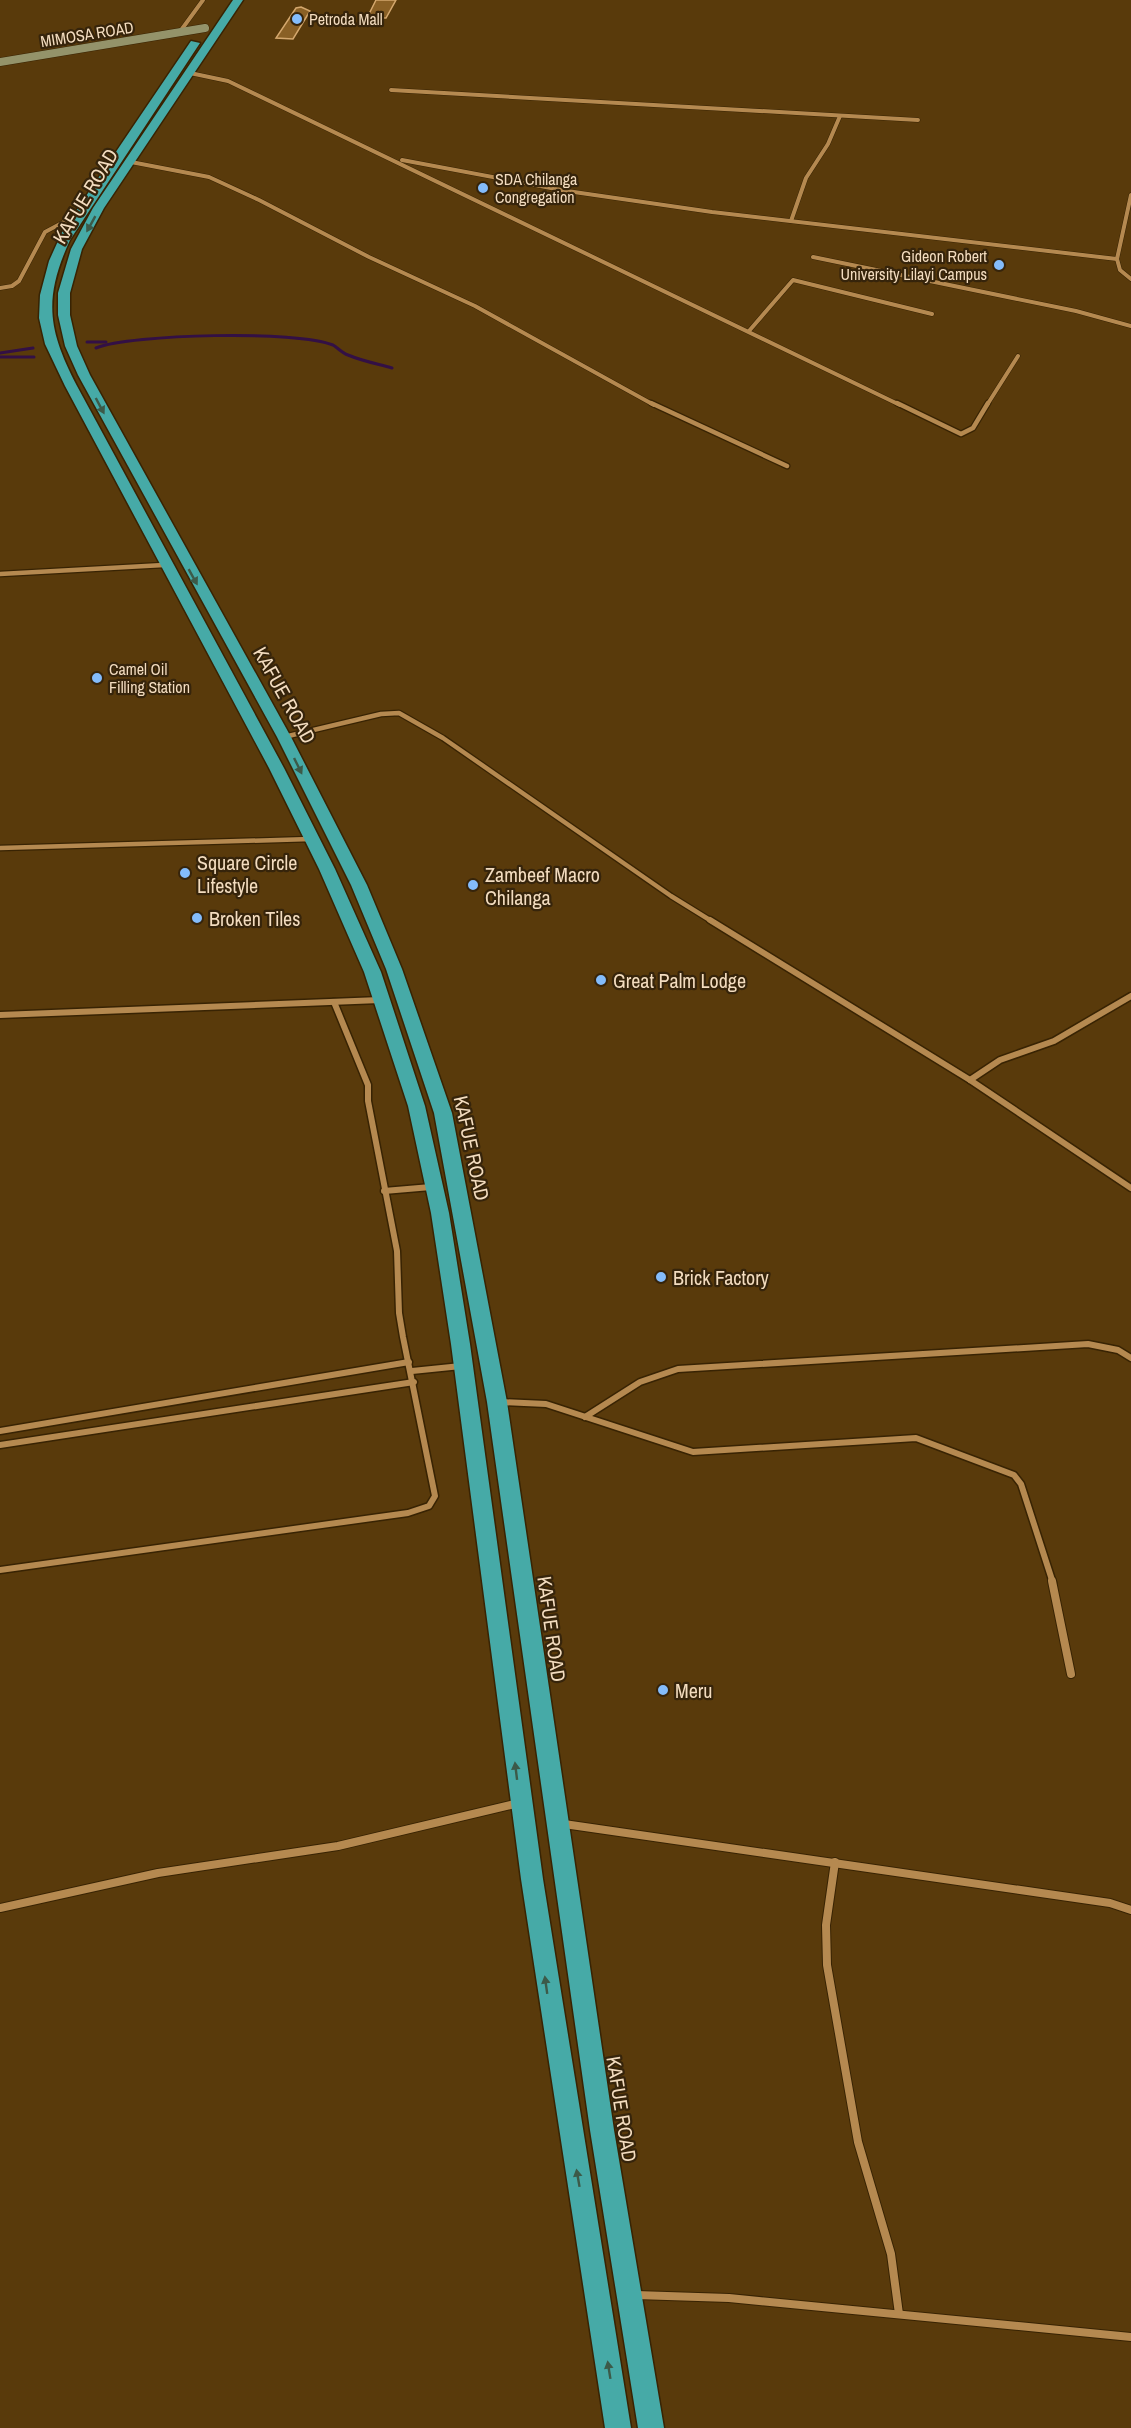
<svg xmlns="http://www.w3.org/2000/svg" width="1131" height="2428" viewBox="0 0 1131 2428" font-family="'Archivo Narrow',sans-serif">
	<rect width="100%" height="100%" fill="#593a0b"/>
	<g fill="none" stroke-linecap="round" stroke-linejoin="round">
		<g stroke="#331045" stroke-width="3">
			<polyline points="87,342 106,342"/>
			<path d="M96,348C131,334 298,330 333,345C338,348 342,353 348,355C362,361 378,364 392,368"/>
			<polyline points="0,353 33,348"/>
			<polyline points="0,357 34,357"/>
		</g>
	</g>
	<g fill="#8a6025" stroke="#d4a76d" stroke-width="1.5">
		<polygon points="376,0 396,0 386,18 367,18"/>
		<polygon points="301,7 310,11 293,39 276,38 296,8"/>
	</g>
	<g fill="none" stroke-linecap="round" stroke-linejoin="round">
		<g stroke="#382303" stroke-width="5">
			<g id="street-far3">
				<polyline points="179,33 203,0"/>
				<polyline points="190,73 228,81 900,405"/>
				<polyline points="391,90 918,120"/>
				<polyline points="402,160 567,191 712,212 1117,259"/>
				<polyline points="131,162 209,177 259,200 369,257 475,306 654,405"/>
				<polyline points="1131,195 1117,259 1120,270 1131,279"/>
				<polyline points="791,221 806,178 828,144 840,116"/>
				<polyline points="813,257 1076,311 1131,326"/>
				<polyline points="0,288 12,286 19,281 45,232 77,215"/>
				<polyline points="749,331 793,280 932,314"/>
				<polyline points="987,405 1018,356"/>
			</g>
		</g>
		<g stroke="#382303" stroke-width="7">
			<g id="street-far2">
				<polyline points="651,403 787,466"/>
				<polyline points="897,403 961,434 973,428 988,403"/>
				<polyline points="0,574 164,565"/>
				<polyline points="284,737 381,714 399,713 443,738 671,896 713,922"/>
				<polyline points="0,848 311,839"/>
			</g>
		</g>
		<g stroke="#382303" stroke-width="9">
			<g id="street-far1">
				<polyline points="710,920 970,1080 1131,1188"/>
				<polyline points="0,1015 380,1000"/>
				<polyline points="970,1080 1000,1060 1054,1041 1131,996"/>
				<polyline points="384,1191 431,1187"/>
				<polyline points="412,1371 461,1366"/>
				<polyline points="500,1402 546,1404 693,1452 916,1438 1014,1475 1021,1484 1053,1583"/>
				<polyline points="585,1417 640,1382 678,1369 1088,1344 1118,1350 1131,1358"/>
				<polyline points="0,1431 409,1362"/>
				<polyline points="0,1445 414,1382"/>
				<polyline points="0,1570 408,1513 429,1506 435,1496 403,1337 399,1313 397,1251 368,1101 368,1085 334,1002"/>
			</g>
		</g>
		<g stroke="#382303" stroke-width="10">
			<g id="street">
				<polyline points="1052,1581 1071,1674"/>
				<polyline points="564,1824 1110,1903 1131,1910"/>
				<polyline points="835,1862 826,1925 827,1965 858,2142 891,2254 899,2314"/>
				<polyline points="0,1908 158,1873 338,1846 519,1803"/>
				<polyline points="636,2295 729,2298 1131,2337"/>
			</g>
		</g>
		<g stroke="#382303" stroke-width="9">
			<polyline id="secondary" points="0,62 205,28"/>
		</g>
		<g stroke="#382303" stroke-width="3">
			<g id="highway">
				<polygon points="233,0 243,0 104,208 82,249 70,293 70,315 77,346 90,375 291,737 367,885 402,969 452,1113 507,1402 614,2130 664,2428 638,2428 590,2130 487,1402 434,1113 386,969 351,885 277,737 78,375 65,346 58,315 58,293 71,249 93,208"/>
				<path d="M191,41L200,43L70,240C43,299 48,330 77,386L284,768L335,869L381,972L425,1106L449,1213L470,1344L543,1879L631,2428H605L521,1879L451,1344L431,1213L408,1106L364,972L319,869L269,768L65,386L45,344L39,318L40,295L49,261L63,230Z"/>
			</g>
		</g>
		<use href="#street-far3" stroke="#b58950" stroke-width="4"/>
		<use href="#street-far2" stroke="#b58950" stroke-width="4.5"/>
		<use href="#street-far1" stroke="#b58950" stroke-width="6"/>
		<use href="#street" stroke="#b58950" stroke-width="8"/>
		<use href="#secondary" stroke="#94936a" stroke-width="8"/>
		<use href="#highway" fill="#46aaa7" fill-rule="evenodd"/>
	</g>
	<defs><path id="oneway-solid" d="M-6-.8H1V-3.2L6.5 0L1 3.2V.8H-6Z" transform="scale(1.5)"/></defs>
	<g fill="#3c5a49">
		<use href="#oneway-solid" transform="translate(91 224) rotate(119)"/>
		<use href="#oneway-solid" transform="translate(100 406) rotate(62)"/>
		<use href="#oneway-solid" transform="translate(193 577) rotate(61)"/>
		<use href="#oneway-solid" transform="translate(298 766) rotate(64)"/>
		<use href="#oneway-solid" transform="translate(516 1771) rotate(-97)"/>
		<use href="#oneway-solid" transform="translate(546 1985) rotate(-98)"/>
		<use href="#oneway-solid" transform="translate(578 2178) rotate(-100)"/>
		<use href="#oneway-solid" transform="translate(609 2370) rotate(-99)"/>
	</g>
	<g fill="#84bcfb" stroke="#36240b" stroke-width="2">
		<circle cx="297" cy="19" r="6"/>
		<circle cx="483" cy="188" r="6"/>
		<circle cx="999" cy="265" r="6"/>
		<circle cx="97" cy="678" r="6"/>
		<circle cx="185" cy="873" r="6"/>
		<circle cx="473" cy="885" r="6"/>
		<circle cx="197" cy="918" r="6"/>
		<circle cx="601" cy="980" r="6"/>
		<circle cx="661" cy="1277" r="6"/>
		<circle cx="663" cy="1690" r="6"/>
	</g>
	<g text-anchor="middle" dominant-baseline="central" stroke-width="4.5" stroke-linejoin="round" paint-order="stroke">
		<g font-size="16" fill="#f3dcbf" stroke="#36240b" text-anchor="start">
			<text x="309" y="19">Petroda Mall</text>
			<text x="495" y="179">SDA Chilanga<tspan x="495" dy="18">Congregation</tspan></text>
			<text x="987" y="256" text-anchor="end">Gideon Robert<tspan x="987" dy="18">University Lilayi Campus</tspan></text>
			<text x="109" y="669">Camel Oil<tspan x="109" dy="18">Filling Station</tspan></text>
		</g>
		<g font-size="16" fill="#f3dcbf" stroke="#36240b">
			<text transform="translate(87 34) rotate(-9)">MIMOSA ROAD</text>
		</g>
		<g font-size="20" fill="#f3dcbf" stroke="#36240b">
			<text transform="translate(85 196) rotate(-59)">KAFUE ROAD</text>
			<text transform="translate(285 695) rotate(61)">KAFUE ROAD</text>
			<text transform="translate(472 1148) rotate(78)">KAFUE ROAD</text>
			<text transform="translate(552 1629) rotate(82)">KAFUE ROAD</text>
			<text transform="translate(622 2109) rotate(81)">KAFUE ROAD</text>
		</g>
		<g font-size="20" fill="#f3dcbf" stroke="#36240b" text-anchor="start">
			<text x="197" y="862">Square Circle<tspan x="197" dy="23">Lifestyle</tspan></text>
			<text x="485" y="874">Zambeef Macro<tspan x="485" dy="23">Chilanga</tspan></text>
			<text x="209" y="918">Broken Tiles</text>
			<text x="613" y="980">Great Palm Lodge</text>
			<text x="673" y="1277">Brick Factory</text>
			<text x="675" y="1690">Meru</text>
		</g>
	</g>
</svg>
